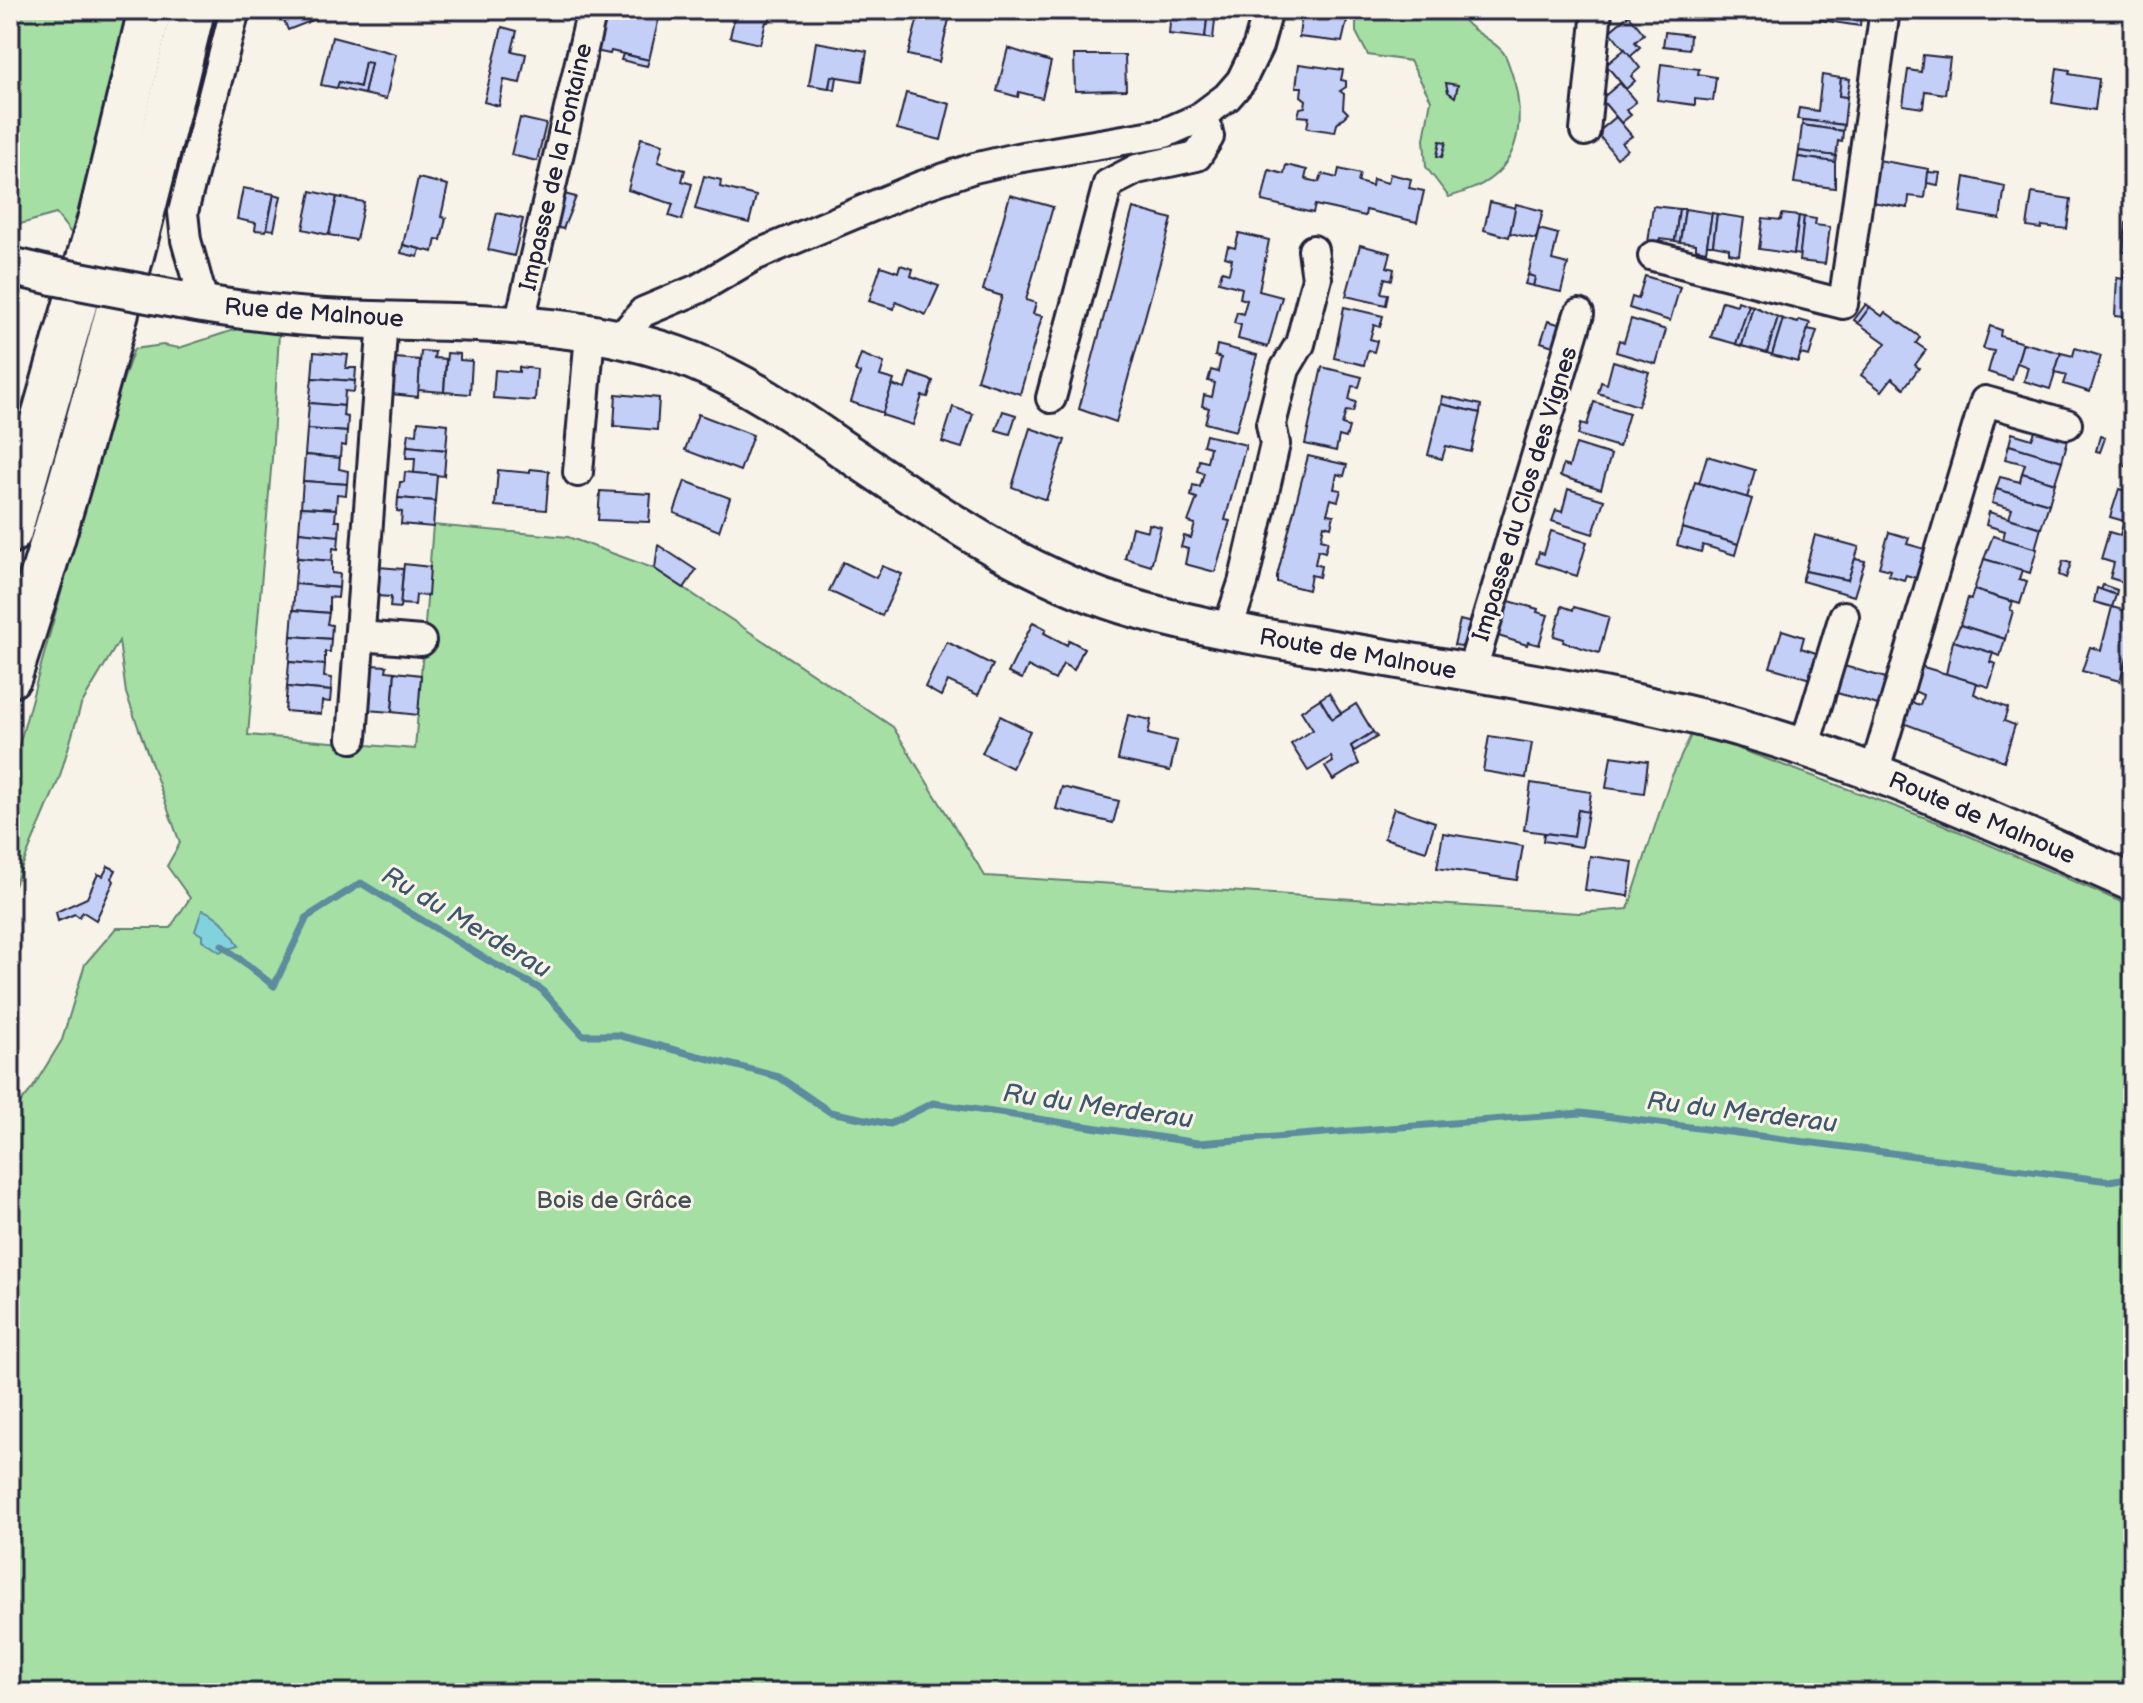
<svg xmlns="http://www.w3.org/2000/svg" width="2143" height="1703" viewBox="0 0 2143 1703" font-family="'Balsamiq Sans',sans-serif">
	<rect width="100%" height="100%" fill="#f7f3e8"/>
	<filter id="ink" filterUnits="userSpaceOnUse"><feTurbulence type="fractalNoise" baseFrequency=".0125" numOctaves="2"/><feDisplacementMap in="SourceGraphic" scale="16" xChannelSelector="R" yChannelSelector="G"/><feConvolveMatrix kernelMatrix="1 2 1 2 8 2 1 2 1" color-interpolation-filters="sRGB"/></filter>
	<g filter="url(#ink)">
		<g fill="#a6dfa4" stroke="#648070" stroke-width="2">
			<polygon points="10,10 137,10 82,247 56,214 10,227"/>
			<path d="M1356,10H1458C1465,30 1489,36 1502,51C1506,55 1508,62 1510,68C1522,100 1525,145 1498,172C1484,186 1468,191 1449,197L1426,167L1424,139L1431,100L1410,61L1368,55L1356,32Z"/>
			<polygon points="280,315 272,458 248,735 415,749 433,525 568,537 655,569 893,727 985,876 1579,913 1628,909 1670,780 1691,735 1734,747 1937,822 2133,907 2133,1693 10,1693 10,1115 32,1089 62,1040 85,964 116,928 170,928 190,898 167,866 180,843 126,693 119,641 81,705 59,779 10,895 10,778 107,426 134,349 163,345 179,348"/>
		</g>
		<path fill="#82d2de" stroke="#5c8c9d" stroke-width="2" d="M202,910C219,914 231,931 239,946L220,952L202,940V935L195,931Z"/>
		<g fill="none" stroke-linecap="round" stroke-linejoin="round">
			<polyline stroke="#5c8c9d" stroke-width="7" points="222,945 274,986 307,917 361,883 489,961 541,989 583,1035 617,1035 779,1077 830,1112 890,1124 933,1103 1198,1143 1581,1113 2109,1181 2133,1177"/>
		</g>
		<g fill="#c4cff7" stroke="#22223b" stroke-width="2">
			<polygon points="280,10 312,10 316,19 288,30"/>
			<polygon points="605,10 625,10 659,18 649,60 611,51 610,54 595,51"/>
			<polygon points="736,10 773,10 769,22 766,22 760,44 730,37"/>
			<polygon points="920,10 950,15 939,62 908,55"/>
			<polygon points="1171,10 1208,10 1205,38 1169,34"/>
			<polygon points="1208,10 1216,10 1213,39 1205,38"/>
			<polygon points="1821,10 1861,13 1860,26 1820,20"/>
			<polygon points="1996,10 2013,10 2012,17 1996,15"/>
			<polygon points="1302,11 1348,16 1342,42 1299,37"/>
			<polygon points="1629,15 1644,34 1635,42 1640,47 1630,56 1610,31"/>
			<polygon points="502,27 517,31 512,51 526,54 520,83 504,80 499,106 484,102"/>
			<polygon points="1665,32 1690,35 1689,49 1663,46"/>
			<polygon points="332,37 396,54 386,99 364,94 371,63 365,62 360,87 339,82 337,88 321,85"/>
			<polygon points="816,42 867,51 862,81 831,76 829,88 809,85"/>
			<polygon points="1008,48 1051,62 1042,98 1019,92 1018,97 997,91"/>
			<polygon points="1625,49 1640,68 1631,76 1635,81 1626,89 1606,65"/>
			<polygon points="623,54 649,60 647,66 621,60"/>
			<polygon points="1074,55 1125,55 1126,90 1075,91"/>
			<polygon points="1923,55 1950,58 1945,94 1925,91 1923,108 1903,105 1908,70 1921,72"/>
			<polygon points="365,62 371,63 364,94 337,88 339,82 360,87"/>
			<polygon points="1299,64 1343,70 1341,80 1346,81 1346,87 1340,91 1344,94 1343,108 1348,113 1337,124 1335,132 1307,128 1309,117 1298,116 1300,108 1305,107 1306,100 1301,96 1302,87 1296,87"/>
			<polygon points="1661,64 1699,69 1698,74 1716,77 1713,101 1695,99 1695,105 1657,100"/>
			<polygon points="2057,68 2070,70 2069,74 2099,79 2095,110 2052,103"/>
			<polygon points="1822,75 1841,78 1839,96 1847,97 1844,125 1797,119 1799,108 1818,111"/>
			<polygon points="831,76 837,77 835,90 829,88"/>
			<polygon points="1841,78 1850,79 1847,97 1839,96"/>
			<polygon points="1446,83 1458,85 1455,97 1448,92"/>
			<polygon points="1620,83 1636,102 1626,110 1631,115 1621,123 1601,99"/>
			<polygon points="906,93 950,104 941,140 897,129"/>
			<polygon points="1616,117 1632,136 1622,143 1627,149 1617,158 1597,133"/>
			<polygon points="520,118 546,124 537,161 511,155"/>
			<polygon points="1803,120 1844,125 1843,131 1802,125"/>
			<polygon points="1802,125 1843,131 1842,142 1838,141 1836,156 1799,151"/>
			<polygon points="641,138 663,144 658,162 685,170 682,181 692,184 682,220 669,216 673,204 628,190"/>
			<polygon points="1440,141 1446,142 1442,157 1437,156"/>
			<polygon points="1799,151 1836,156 1835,162 1798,157"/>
			<polygon points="1798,157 1835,162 1835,188 1794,183"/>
			<polygon points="1878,160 1929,169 1925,198 1909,196 1908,208 1872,202"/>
			<polygon points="1286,165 1307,170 1305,179 1319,182 1322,174 1337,178 1339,169 1360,174 1358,182 1372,186 1373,179 1388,183 1390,174 1411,179 1409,188 1424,191 1417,222 1366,210 1365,216 1315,205 1313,213 1262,201 1269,170 1284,174"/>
			<polygon points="1928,172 1940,173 1938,185 1927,183"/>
			<polygon points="704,176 721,180 720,187 756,196 749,223 695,209"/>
			<polygon points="1965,177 2005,186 2000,219 1960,212"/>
			<polygon points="418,178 448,185 441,217 446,218 441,240 436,239 433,252 403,245"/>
			<polygon points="2132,181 2133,181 2133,209 2129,208"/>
			<polygon points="243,188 274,194 266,231 255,230 256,223 237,219"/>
			<polygon points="311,191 337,197 329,235 303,229"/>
			<polygon points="560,193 576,197 563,229 552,226"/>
			<polygon points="2032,193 2071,199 2067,229 2042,226 2041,229 2027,227"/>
			<polygon points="274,194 281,196 274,230 267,229"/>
			<polygon points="1010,195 1053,207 1026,300 1036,303 1033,314 1042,316 1020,394 977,380 1002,296 983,290"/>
			<polygon points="337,197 364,202 356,240 329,235"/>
			<polygon points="1490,202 1516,208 1509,237 1484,230"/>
			<polygon points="1516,204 1543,211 1536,239 1510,233"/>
			<polygon points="1653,206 1679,209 1675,241 1660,239 1659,245 1648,243"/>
			<polygon points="1133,208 1172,219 1116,422 1079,409"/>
			<polygon points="1679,209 1685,209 1680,242 1675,241"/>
			<polygon points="1685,209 1712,213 1706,251 1696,249 1696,244 1680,242"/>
			<polygon points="497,213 523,219 514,256 488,250"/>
			<polygon points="1712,213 1717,214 1713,245 1707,245"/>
			<polygon points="1717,214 1744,218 1739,255 1729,253 1729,248 1713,245"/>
			<polygon points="1782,214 1799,216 1794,254 1759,249 1763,218 1781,220"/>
			<polygon points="1799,216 1804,217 1800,255 1794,254"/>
			<polygon points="1804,217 1816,219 1815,225 1830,227 1825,264 1799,261"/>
			<polygon points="2126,223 2133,224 2133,253 2123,252"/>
			<polygon points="1539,229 1558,234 1552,260 1568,264 1561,292 1533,286 1535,277 1528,275"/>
			<polygon points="1239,233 1269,240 1259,291 1282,297 1268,347 1238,339 1241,325 1234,323 1237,312 1243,314 1247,300 1240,298 1242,288 1219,282 1222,271 1229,273 1232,259 1225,257 1228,246 1235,248"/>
			<polygon points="403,245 420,249 418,257 401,253"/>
			<polygon points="1360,245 1391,253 1387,267 1394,269 1392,280 1385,278 1381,293 1388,294 1386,305 1346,296"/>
			<polygon points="900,265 913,269 911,276 939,286 926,315 896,302 894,309 869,301 881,266 898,272"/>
			<polygon points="2124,268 2133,269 2133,318 2115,316 2117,278 2123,279"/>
			<polygon points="1528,275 1535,277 1533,286 1525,284"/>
			<polygon points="1645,276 1680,287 1670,321 1629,308 1632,297 1638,299"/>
			<polygon points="1722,301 1737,305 1738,301 1749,305 1736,344 1711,337"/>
			<polygon points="1866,304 1870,307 1858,323 1854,320"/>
			<polygon points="1749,305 1753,306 1742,346 1736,344"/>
			<polygon points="1753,306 1778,317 1767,353 1742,346"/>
			<polygon points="1344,307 1383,316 1380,327 1374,325 1370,339 1377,341 1374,352 1368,350 1364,365 1334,358"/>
			<polygon points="1870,307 1882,316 1885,312 1920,337 1916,343 1926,350 1915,365 1919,368 1904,388 1892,378 1882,391 1861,375 1886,343 1858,323"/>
			<polygon points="1778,317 1783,319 1772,355 1767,353"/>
			<polygon points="1631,319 1666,330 1656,364 1616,352 1619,340 1624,342"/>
			<polygon points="1783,319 1798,323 1799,320 1810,323 1798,362 1772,355"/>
			<polygon points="1548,321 1565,326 1559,348 1541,342"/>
			<polygon points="1990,326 2001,330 2000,336 2023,343 2012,380 1988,372 1994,351 1983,349"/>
			<polygon points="1808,329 1817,331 1809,356 1800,354"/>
			<polygon points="2023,343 2061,353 2050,389 2024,381 2028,367 2017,363"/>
			<polygon points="1217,345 1257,355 1236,431 1205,423 1209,408 1202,406 1204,395 1212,397 1215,383 1208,381 1211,370 1218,372 1221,358 1215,356"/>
			<polygon points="2075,348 2101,356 2090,392 2064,384 2067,375 2055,372 2061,353 2073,356"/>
			<polygon points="421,351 435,352 434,358 446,359 444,392 418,390"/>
			<polygon points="314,352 348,355 346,368 356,368 355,381 312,378"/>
			<polygon points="447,353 460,354 460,360 472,361 470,394 444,392"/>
			<polygon points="861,354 884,363 880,376 894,380 883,413 851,402 860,373 855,371"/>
			<polygon points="395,358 420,360 418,397 392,394"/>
			<polygon points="1613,361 1649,372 1638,406 1598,393 1601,382 1607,384"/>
			<polygon points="519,367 537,369 535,401 493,398 495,370 519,372"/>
			<polygon points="1322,367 1362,377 1359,387 1352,386 1349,400 1356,402 1353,412 1346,411 1342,425 1349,427 1346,438 1339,436 1336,451 1305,444"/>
			<polygon points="910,373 933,381 928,397 922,396 913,425 882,415 892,385 905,389"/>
			<polygon points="312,378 355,381 354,392 345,391 344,406 309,403"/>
			<polygon points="616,394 659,398 657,430 614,426"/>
			<polygon points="1442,396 1481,405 1480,413 1441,404"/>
			<polygon points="1594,402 1629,413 1619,447 1578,435 1581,423 1587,425"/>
			<polygon points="309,403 344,406 343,416 348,417 347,432 307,429"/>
			<polygon points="1441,404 1480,413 1471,452 1446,446 1442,459 1428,455"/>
			<polygon points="953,407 973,414 962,448 942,442"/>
			<polygon points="1003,411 1016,415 1010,434 996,430"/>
			<polygon points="698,414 753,435 740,471 685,450"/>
			<polygon points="418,421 448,424 446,450 407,446 409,433 417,434"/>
			<polygon points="1030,428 1065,440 1046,500 1012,487"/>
			<polygon points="307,429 347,432 346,446 341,445 340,458 305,455"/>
			<polygon points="2036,429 2068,440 2062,461 2009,445 2012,433 2032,439"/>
			<polygon points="1206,435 1246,445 1225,520 1230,521 1215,572 1185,564 1188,549 1181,547 1184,536 1191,538 1195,524 1188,522 1197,498 1191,496 1193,485 1200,487 1204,473 1197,471 1199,460 1207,462 1210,447 1203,445"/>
			<polygon points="2100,436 2105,438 2100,452 2096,451"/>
			<polygon points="2133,439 2133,469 2125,466"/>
			<polygon points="1576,444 1611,455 1601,489 1560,476 1563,465 1569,467"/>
			<polygon points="2009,445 2062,461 2055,483 2022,473 2025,464 2005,459"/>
			<polygon points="407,446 446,450 444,476 414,473 415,458 406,458"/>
			<polygon points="305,455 340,458 339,469 348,471 347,484 303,481"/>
			<polygon points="1308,456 1347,465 1344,476 1337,474 1334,489 1341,490 1338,501 1331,499 1327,514 1334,515 1331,527 1324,525 1321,539 1328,541 1325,552 1318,550 1315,564 1321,566 1319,577 1311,575 1308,590 1277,582 1277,576"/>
			<polygon points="1707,456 1755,470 1747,498 1699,483"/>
			<polygon points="530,469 549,471 546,510 495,506 498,470 530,473"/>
			<polygon points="405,472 437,475 435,501 398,498 400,482 404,482"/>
			<polygon points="2022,473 2055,483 2049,504 1996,489 2000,477 2020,482"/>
			<polygon points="303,481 347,484 346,495 337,494 336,509 301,507"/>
			<polygon points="685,481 730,498 719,531 674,513"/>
			<polygon points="1695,482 1752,499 1738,544 1682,528"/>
			<polygon points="1568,489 1604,500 1593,534 1552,521 1556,510 1562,512"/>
			<polygon points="1996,489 2049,504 2041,528 2009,518 2012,509 1992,503"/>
			<polygon points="2119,489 2133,493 2133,539 2120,535 2124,521 2110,517"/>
			<polygon points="600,491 651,494 649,522 598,520"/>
			<polygon points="398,498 435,501 433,527 401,524 402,512 397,511"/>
			<polygon points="301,507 336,509 335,521 340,521 339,537 299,532"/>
			<polygon points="1989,512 2041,528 2035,549 2003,539 2005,531 1986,525"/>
			<polygon points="1149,524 1161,527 1151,566 1125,558 1132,527 1148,531"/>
			<polygon points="1682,528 1738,544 1735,555 1703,545 1701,552 1677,545"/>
			<polygon points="1551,531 1587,542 1577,576 1536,563 1539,552 1544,554"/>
			<polygon points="299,532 339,536 338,549 333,548 332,561 297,558"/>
			<polygon points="1889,532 1909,538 1907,544 1925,549 1916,578 1906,575 1904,580 1888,575 1890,570 1879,567"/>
			<polygon points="2109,532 2133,539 2133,585 2110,578 2114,563 2101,559"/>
			<polygon points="1815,535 1859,547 1848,580 1805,571"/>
			<polygon points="1993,536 2037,549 2030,573 1984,559"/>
			<polygon points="658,545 696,570 684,588 655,569"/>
			<polygon points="297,558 332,561 332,573 340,574 339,588 295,584"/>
			<polygon points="1855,559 1865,561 1854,596 1802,581 1805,571 1848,580"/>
			<polygon points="1984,559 2022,570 2019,579 2027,581 2020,604 1974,590"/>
			<polygon points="2063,561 2071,563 2066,578 2059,575"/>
			<polygon points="843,562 876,578 882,566 902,574 882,616 829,591"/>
			<polygon points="404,564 430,567 428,596 416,595 415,605 400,604"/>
			<polygon points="378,567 403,569 400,608 390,607 391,597 376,596"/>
			<polygon points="295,584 339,588 338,598 329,597 329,613 293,610"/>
			<polygon points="2103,585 2117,590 2116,595 2101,590"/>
			<polygon points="2097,588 2116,595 2112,607 2094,602"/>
			<polygon points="1974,590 2013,602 2010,610 2013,611 2005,639 1960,625 1968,598 1971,599"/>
			<polygon points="1502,599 1538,609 1537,612 1548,615 1539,645 1528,642 1527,645 1492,634"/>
			<polygon points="1562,606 1573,610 1574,607 1609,617 1599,653 1563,642 1564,639 1554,636"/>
			<polygon points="2112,607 2133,613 2133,636 2130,648 2133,649 2133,653 2131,659 2127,658 2120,681 2082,671 2090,647 2101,650"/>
			<polygon points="293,610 329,613 327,624 332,625 331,639 291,636"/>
			<polygon points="1460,620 1475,624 1468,647 1454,645"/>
			<polygon points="1033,622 1046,629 1044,633 1067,645 1069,640 1084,648 1074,670 1063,664 1055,680 1028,666 1022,679 1008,673"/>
			<polygon points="1960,625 2005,639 2000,656 1953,641"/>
			<polygon points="1782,630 1804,637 1801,648 1825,656 1817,681 1770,667"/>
			<polygon points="291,636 331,639 330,652 325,652 325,665 289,662"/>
			<polygon points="1953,641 1993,653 1990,662 1996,664 1989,687 1946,674"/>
			<polygon points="947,642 993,665 978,695 948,681 941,696 925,687"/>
			<polygon points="289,662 325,665 324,677 332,678 331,691 287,687"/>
			<polygon points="370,665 387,666 386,671 395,672 392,712 366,710"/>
			<polygon points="1844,666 1886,678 1878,705 1837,693"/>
			<polygon points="1920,666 1977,683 1974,694 2008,708 2004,721 2015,725 2004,761 1903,723 1911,702 1920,705 1923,695 1914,691"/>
			<polygon points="395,672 421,675 418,715 392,712"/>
			<polygon points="287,687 331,691 330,702 322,701 321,714 285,711"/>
			<polygon points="1329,693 1341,713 1332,719 1320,699"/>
			<polygon points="1320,699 1332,719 1356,704 1373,732 1351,746 1359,764 1333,780 1325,767 1333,762 1331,757 1308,771 1291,744 1313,730 1301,711"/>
			<polygon points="1128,715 1151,720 1148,734 1177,741 1170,771 1118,760"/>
			<polygon points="1000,716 1030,731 1012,768 982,753"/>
			<polygon points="1373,732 1377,737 1354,751 1351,746"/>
			<polygon points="1489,736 1532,743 1526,778 1483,771"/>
			<polygon points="1611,756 1648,761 1644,793 1606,788"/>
			<polygon points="1531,783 1591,792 1588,812 1578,810 1574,837 1524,830"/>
			<polygon points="1062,787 1119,801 1113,823 1056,809"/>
			<polygon points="1394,808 1435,822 1426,851 1384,838"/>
			<polygon points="1578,810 1588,812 1582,847 1543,841 1544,833 1574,837"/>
			<polygon points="1443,833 1523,846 1517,880 1437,868"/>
			<polygon points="1590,856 1633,862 1628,896 1585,890"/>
			<polygon points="108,866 116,870 112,878 114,881 96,920 83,912 79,917 75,914 58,921 56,912 87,898 98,874 103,876"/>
		</g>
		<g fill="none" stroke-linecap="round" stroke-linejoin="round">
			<g stroke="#22223b" stroke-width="34">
				<g id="minor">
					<polyline points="1585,131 1597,10"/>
					<polyline points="1653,256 1843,304 1885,10"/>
					<polyline points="204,305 186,240 183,212 235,10"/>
					<polyline points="519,325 592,10"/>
					<polyline points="620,339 643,312 698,289 754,256 921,186 974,168 1017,158 1165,133 1199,118 1227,97 1241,81 1258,46 1268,10"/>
					<polyline points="1051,398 1108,184 1137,169 1197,156 1209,137 1204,115"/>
					<polyline points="578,472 590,334"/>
					<polyline points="1227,631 1243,583 1275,444 1271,424 1285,369 1300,344 1317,278 1313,250"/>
					<polyline points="360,636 421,641"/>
					<polyline points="1471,673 1579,314"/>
					<polyline points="352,738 383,320"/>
					<polyline points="1804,748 1844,616"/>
					<polyline points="1874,773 1985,401 2067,424"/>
				</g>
			</g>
			<g stroke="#22223b" stroke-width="42">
				<g id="major">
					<polyline points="10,266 53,276"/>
					<path d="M180,300C235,310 289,317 345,319C462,324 582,317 693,361C748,383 797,417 845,451C937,513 1027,578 1136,609C1203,628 1271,639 1339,650C1462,671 1586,689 1707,719C1855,756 1994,822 2133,883"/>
				</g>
			</g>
			<g stroke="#22223b" stroke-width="48">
				<g id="highway">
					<polyline points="10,532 100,217 150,10"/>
					<path d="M10,676C82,456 139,235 193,10"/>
				</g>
			</g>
			<use href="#minor" stroke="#f7f3e8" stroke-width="28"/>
			<use href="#major" stroke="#f7f3e8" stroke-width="36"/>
			<use href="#highway" stroke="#f7f3e8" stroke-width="42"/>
			<g stroke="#22223b" stroke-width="42" stroke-linecap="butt">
				<polyline id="major-bridge" points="53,276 180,300"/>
			</g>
			<use href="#major-bridge" stroke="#f7f3e8" stroke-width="36"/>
		</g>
	</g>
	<g text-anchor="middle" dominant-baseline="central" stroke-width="6" stroke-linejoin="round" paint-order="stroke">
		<g font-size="24" fill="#22223b" stroke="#f7f3e8">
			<text transform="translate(556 167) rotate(-77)">Impasse de la Fontaine</text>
			<text transform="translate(314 313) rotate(4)">Rue de Malnoue</text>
			<text transform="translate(1525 494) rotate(-73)">Impasse du Clos des Vignes</text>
			<text transform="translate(1358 654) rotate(10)">Route de Malnoue</text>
			<text transform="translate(1982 818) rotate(23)">Route de Malnoue</text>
		</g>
		<g font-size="24" fill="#435155" stroke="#f7f3e8">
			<text x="614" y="1200">Bois de Grâce</text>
		</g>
		<g font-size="26" font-style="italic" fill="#3f576c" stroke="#f7f3e8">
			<text transform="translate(466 923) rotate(31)">Ru du Merderau</text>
			<text transform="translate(1098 1107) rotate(8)">Ru du Merderau</text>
			<text transform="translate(1742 1113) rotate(7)">Ru du Merderau</text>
		</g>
	</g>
	<rect width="2143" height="1703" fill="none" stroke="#f7f3e8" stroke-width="40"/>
	<rect x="20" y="20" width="2103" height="1663" fill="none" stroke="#22223b" stroke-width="3" filter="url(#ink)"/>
</svg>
